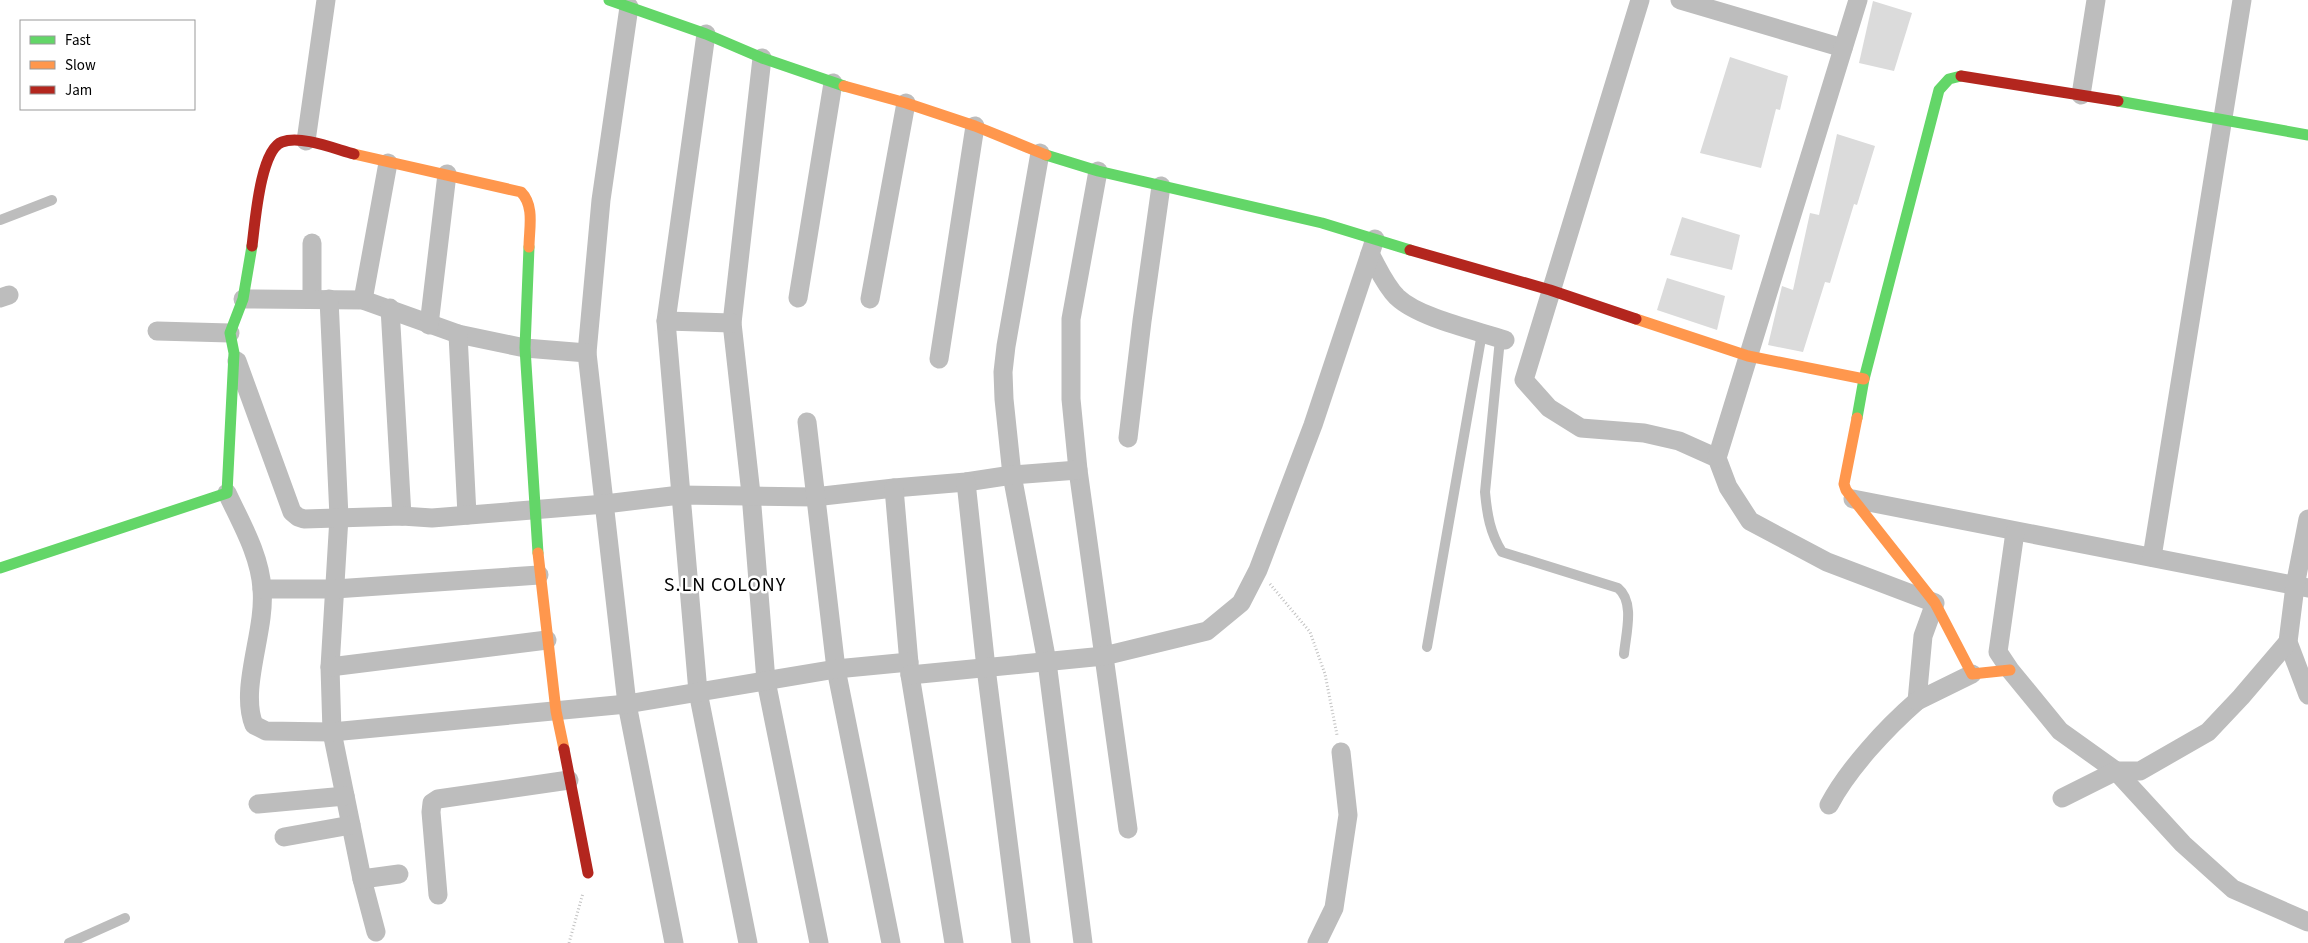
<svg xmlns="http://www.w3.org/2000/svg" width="2308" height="943" viewBox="0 0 2308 943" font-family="'Source Sans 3',sans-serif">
	<rect width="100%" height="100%" fill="#fff"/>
	<g fill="#dbdbdb">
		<polygon points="1873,1 1912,13 1894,71 1859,63"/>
		<polygon points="1730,57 1788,76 1780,110 1776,109 1761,168 1700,153"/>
		<polygon points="1837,134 1875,146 1857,205 1854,204 1830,283 1825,282 1803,352 1768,345 1782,286 1793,290 1810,213 1819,215"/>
		<polygon points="1682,217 1740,235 1732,270 1670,255"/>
		<polygon points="1667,278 1725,296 1717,330 1657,310"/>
	</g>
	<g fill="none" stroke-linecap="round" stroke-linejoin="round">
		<g stroke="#c2c2c2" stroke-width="3" stroke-dasharray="1 2.5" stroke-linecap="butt">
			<polyline points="1270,584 1310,632 1325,674 1337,735"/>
			<polyline points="569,943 583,893"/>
		</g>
		<g stroke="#bdbdbd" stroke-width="10">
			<polyline points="0,220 52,200"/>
			<path d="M1500,339L1485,492C1487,514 1490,533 1502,552L1618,588C1635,602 1626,633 1624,654"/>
			<polyline points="1427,647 1482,333"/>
			<polyline points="69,943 125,918"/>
		</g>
		<g stroke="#bdbdbd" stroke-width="19">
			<path d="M1640,0L1524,380L1549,408L1581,428L1644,433L1679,441L1717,458L1728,487L1750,521L1827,562L1935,603L1923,636L1917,701C1886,728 1848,769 1829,805"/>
			<polyline points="1680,0 1843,48"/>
			<polyline points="629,7 601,200 587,353 627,704 674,943"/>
			<polyline points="706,34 666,321 698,692 748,943"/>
			<polyline points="762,58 732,323 751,494 766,681 819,943"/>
			<polyline points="2081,95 2096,0"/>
			<polyline points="306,141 326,0"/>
			<polyline points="1040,153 1006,346 1003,372 1004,399 1012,475 1047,662 1083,943"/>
			<polyline points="1098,171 1071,319 1071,399 1078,470 1128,829"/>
			<path d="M1370,254C1378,268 1385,285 1397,297C1419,318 1475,330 1505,340"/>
			<polyline points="0,298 9,295"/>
			<polyline points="312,298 312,243"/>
			<polyline points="798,298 833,83"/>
			<polyline points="243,299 363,300 458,334 525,348 587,353"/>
			<polyline points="329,299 339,517 330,667 332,732 362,879 376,932"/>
			<polyline points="870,299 906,103"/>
			<polyline points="363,300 388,163"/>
			<polyline points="390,308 402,516"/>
			<polyline points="666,321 732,323"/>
			<polyline points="429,325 447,174"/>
			<polyline points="157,331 230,333"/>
			<polyline points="458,334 467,515"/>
			<polyline points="939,359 975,126"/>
			<polyline points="237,361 292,512 298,517 304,519 402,516 432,518 605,504 680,495 814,497 894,488 966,482 1012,475 1078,470"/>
			<polyline points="807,422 836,669 891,943"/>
			<polyline points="1128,438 1142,321 1161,186"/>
			<polyline points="1717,458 1858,0"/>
			<polyline points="966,482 986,668 1021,943"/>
			<polyline points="894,488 910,675 954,943"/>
			<path d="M227,493C241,523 260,555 262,589C266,631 239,688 254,725L266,731L332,732L627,704L836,669L909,662"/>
			<polyline points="1853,499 2308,588"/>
			<polyline points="2308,519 2295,586 2288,642 2308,695"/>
			<polyline points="2015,532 1998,652 2010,670 2060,731 2116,771 2183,844 2233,889 2308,922"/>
			<polyline points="2152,557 2242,0"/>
			<polyline points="262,589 335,589 539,575"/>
			<polyline points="330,667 547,640"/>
			<polyline points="910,675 1104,656 1207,631 1241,603 1258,570 1313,425 1375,239"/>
			<polyline points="1917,701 1972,674"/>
			<polyline points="2062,798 2116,771 2140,771 2208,732 2241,697 2288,642"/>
			<polyline points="258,804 345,796"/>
			<polyline points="284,837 351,825"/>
			<polyline points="362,879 399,874"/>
			<polyline points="438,895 431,812 432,803 438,799 569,780"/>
			<polyline points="1317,943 1334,908 1348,815 1341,752"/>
		</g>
		<g stroke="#63d668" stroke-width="11">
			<polyline points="609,0 706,34 762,58 844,86"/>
			<polyline points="2118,101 2308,135"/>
			<polyline points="1046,155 1098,171 1322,223 1410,250"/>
			<polyline points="529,247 525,348 538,553"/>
			<polyline points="1857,418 1864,379 1939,90 1949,79 1961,76"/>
			<polyline points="0,568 227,493 234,353 230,333 243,299 252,246"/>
		</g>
		<g stroke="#ff974d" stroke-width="11">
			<polyline points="844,86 906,103 975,126 1046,155"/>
			<path d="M354,154L521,192C535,206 529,229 529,247"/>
			<polyline points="1636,319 1748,356 1864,379"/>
			<polyline points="1857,418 1844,484 1846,490 1935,603 1972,674 2010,670"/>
			<polyline points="538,553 556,711 564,749"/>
		</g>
		<g stroke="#b3261e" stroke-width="11">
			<polyline points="1961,76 2118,101"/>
			<path d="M252,246C255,224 260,150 282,142C301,135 335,149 354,154"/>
			<polyline points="1410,250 1550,290 1636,319"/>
			<polyline points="564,749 588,873"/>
		</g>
	</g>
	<g text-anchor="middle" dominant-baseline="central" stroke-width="5" stroke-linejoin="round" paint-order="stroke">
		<g font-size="20" letter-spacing="1" fill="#000" stroke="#fff">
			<text x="725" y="585">S.LN COLONY</text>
		</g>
	</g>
	<rect x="20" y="20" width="175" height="90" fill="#ffffff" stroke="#999999"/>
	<rect x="30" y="36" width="25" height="8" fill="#63d668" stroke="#999999"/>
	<text x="65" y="45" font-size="15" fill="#000000">Fast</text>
	<rect x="30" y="61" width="25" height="8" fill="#ff974d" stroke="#999999"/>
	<text x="65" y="70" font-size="15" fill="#000000">Slow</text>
	<rect x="30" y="86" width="25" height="8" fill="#b3261e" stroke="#999999"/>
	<text x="65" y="95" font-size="15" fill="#000000">Jam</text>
</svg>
